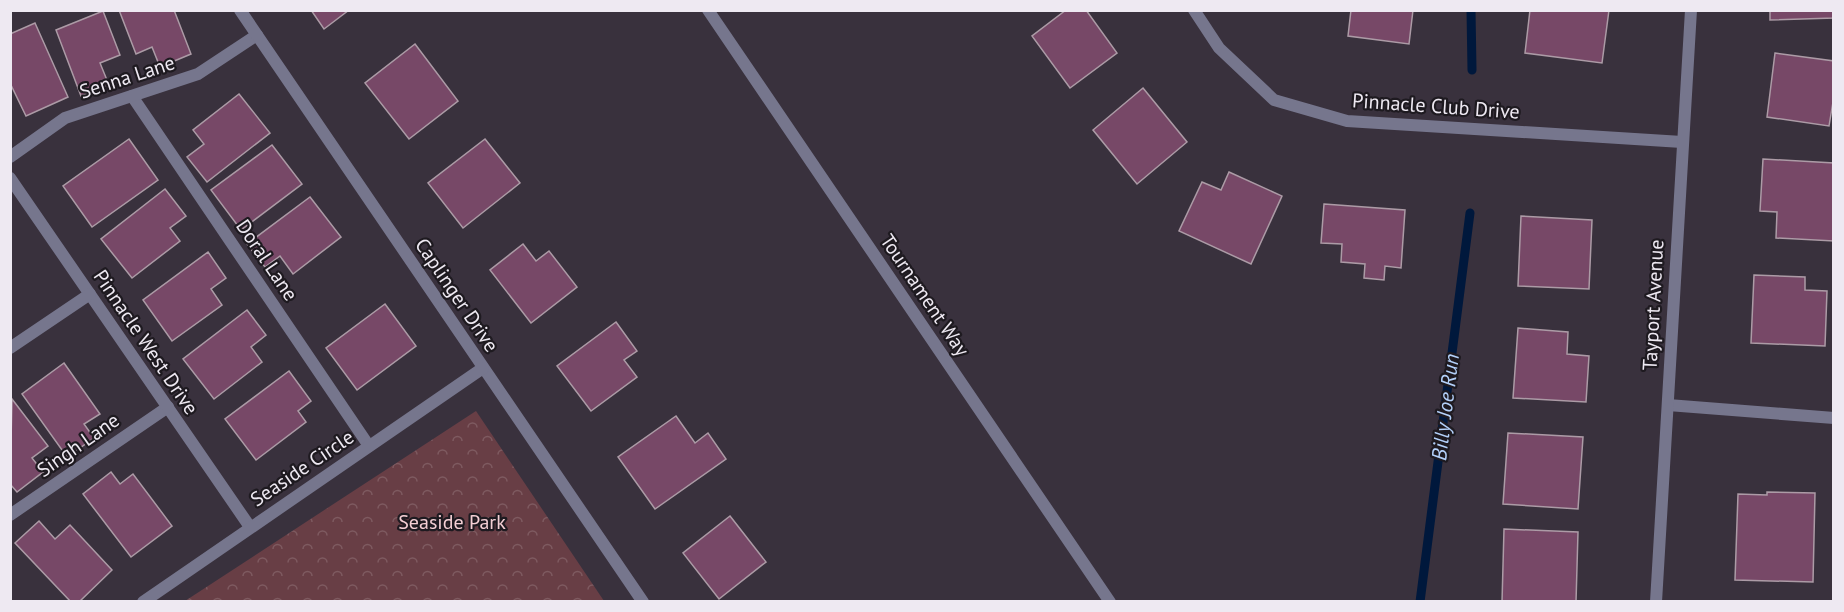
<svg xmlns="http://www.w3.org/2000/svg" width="1844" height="612" viewBox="0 0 1844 612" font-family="'PT Sans',sans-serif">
	<defs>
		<pattern id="park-crowns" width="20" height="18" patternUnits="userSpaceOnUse" patternTransform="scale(1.5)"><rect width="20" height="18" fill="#683e45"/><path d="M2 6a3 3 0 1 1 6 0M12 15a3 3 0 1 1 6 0" fill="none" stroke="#7e5a60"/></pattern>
	</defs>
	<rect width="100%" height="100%" fill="#39313d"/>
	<polygon fill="url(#park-crowns)" points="476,411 604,601 185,601"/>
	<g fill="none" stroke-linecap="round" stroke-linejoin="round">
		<g stroke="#00183c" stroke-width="9">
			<polyline points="1471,10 1472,70"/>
			<polyline points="1420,602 1470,213"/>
		</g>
	</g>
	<g fill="#774867" stroke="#ac9ba6" stroke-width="1.5">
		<polygon points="119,10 174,10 191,54 160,67 152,47 136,54"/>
		<polygon points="311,10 349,10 324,29"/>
		<polygon points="1066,10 1086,10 1117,53 1070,88 1032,36"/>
		<polygon points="1351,10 1413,10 1409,44 1348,36"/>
		<polygon points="1530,10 1609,10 1602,63 1525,53"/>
		<polygon points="1770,10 1834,10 1834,18 1770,20"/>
		<polygon points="103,11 120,55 100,63 109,85 81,96 56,30"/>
		<polygon points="35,23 68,97 26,116 10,83 10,34"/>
		<polygon points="415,44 458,101 409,139 365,83"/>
		<polygon points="1775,53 1834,61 1834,96 1829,126 1767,117"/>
		<polygon points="1143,88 1187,142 1137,184 1093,130"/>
		<polygon points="239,94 270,133 207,182 187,157 204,144 193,130"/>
		<polygon points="129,139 158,180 92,227 63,186"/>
		<polygon points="485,139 520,183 463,228 428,183"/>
		<polygon points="272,145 302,184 241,230 211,190"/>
		<polygon points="1763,159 1834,163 1834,241 1776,238 1777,212 1760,211"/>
		<polygon points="1229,172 1282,196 1251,264 1179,231 1202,182 1221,190"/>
		<polygon points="165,189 186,216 170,228 180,241 132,278 101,239"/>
		<polygon points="310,197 341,237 293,274 280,256 265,267 247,244"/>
		<polygon points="1324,204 1405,210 1401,268 1385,266 1384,280 1364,278 1365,264 1341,262 1342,244 1321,243"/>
		<polygon points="1521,216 1592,220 1589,289 1518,286"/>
		<polygon points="523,244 536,261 549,251 577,287 531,323 490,270"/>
		<polygon points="208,252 226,278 211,289 222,305 172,341 143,300"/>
		<polygon points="1754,275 1805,277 1805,290 1827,291 1825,346 1751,343"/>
		<polygon points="385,304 416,346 357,390 326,348"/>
		<polygon points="247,310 266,335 251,347 262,362 214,399 183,359"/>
		<polygon points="616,322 637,351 624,360 637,377 591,411 557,366"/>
		<polygon points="1518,328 1568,332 1567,354 1589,356 1586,402 1513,398"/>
		<polygon points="64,363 100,414 84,424 94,438 67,457 22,394"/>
		<polygon points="289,371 311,401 298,411 306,422 256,460 225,419"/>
		<polygon points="12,399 48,446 32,458 43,472 17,492 10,484"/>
		<polygon points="676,416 695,443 708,433 726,459 655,509 618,457"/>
		<polygon points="1508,433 1583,437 1578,509 1503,504"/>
		<polygon points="111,472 120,484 133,474 172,526 131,557 83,494"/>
		<polygon points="1767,492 1815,493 1813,582 1735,580 1738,494 1767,495"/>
		<polygon points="730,516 766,562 719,599 683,553"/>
		<polygon points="39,521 55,539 70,525 112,570 79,602 71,602 15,543"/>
		<polygon points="1504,529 1578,532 1576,602 1502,602"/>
	</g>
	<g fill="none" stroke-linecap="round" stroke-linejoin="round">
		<g stroke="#76768d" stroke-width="12">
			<polyline points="132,96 369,446"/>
			<polyline points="10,157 65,118 198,74 257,35"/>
			<polyline points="10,515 168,407"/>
		</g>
		<g stroke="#76768d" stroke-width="12">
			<polyline points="240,10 643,602"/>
			<polyline points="708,10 1110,602"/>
			<polyline points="1194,10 1219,48 1274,100 1347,121 1682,142"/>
			<polyline points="10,178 250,527"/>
			<polyline points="10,348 90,294"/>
			<polyline points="1668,405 1834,418"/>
			<polyline points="143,602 483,368"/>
			<polyline points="1656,602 1691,10"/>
		</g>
	</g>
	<g text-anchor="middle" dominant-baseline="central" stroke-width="4.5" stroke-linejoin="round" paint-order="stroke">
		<g font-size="20" fill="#eee9f2" stroke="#1e1a20">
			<text transform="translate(127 77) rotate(-18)">Senna Lane</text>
			<text transform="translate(1436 106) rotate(4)">Pinnacle Club Drive</text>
			<text transform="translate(267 260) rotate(56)">Doral Lane</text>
			<text transform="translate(457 295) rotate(56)">Caplinger Drive</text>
			<text transform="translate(925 295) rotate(56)">Tournament Way</text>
			<text transform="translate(1653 305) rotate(-87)">Tayport Avenue</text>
			<text transform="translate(146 342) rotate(56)">Pinnacle West Drive</text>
			<text transform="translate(78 445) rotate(-35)">Singh Lane</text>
			<text transform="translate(302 468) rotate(-34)">Seaside Circle</text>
		</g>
		<g font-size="20" fill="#f4cfd4" stroke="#1e1a20">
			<text x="452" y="522">Seaside Park</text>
		</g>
		<g font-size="21" font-style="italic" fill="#b3d0f9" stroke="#1e1a20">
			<text transform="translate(1445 407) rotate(-83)">Billy Joe Run</text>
		</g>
	</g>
	<rect width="1844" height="612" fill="none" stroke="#eee9f2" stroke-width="24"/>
</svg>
